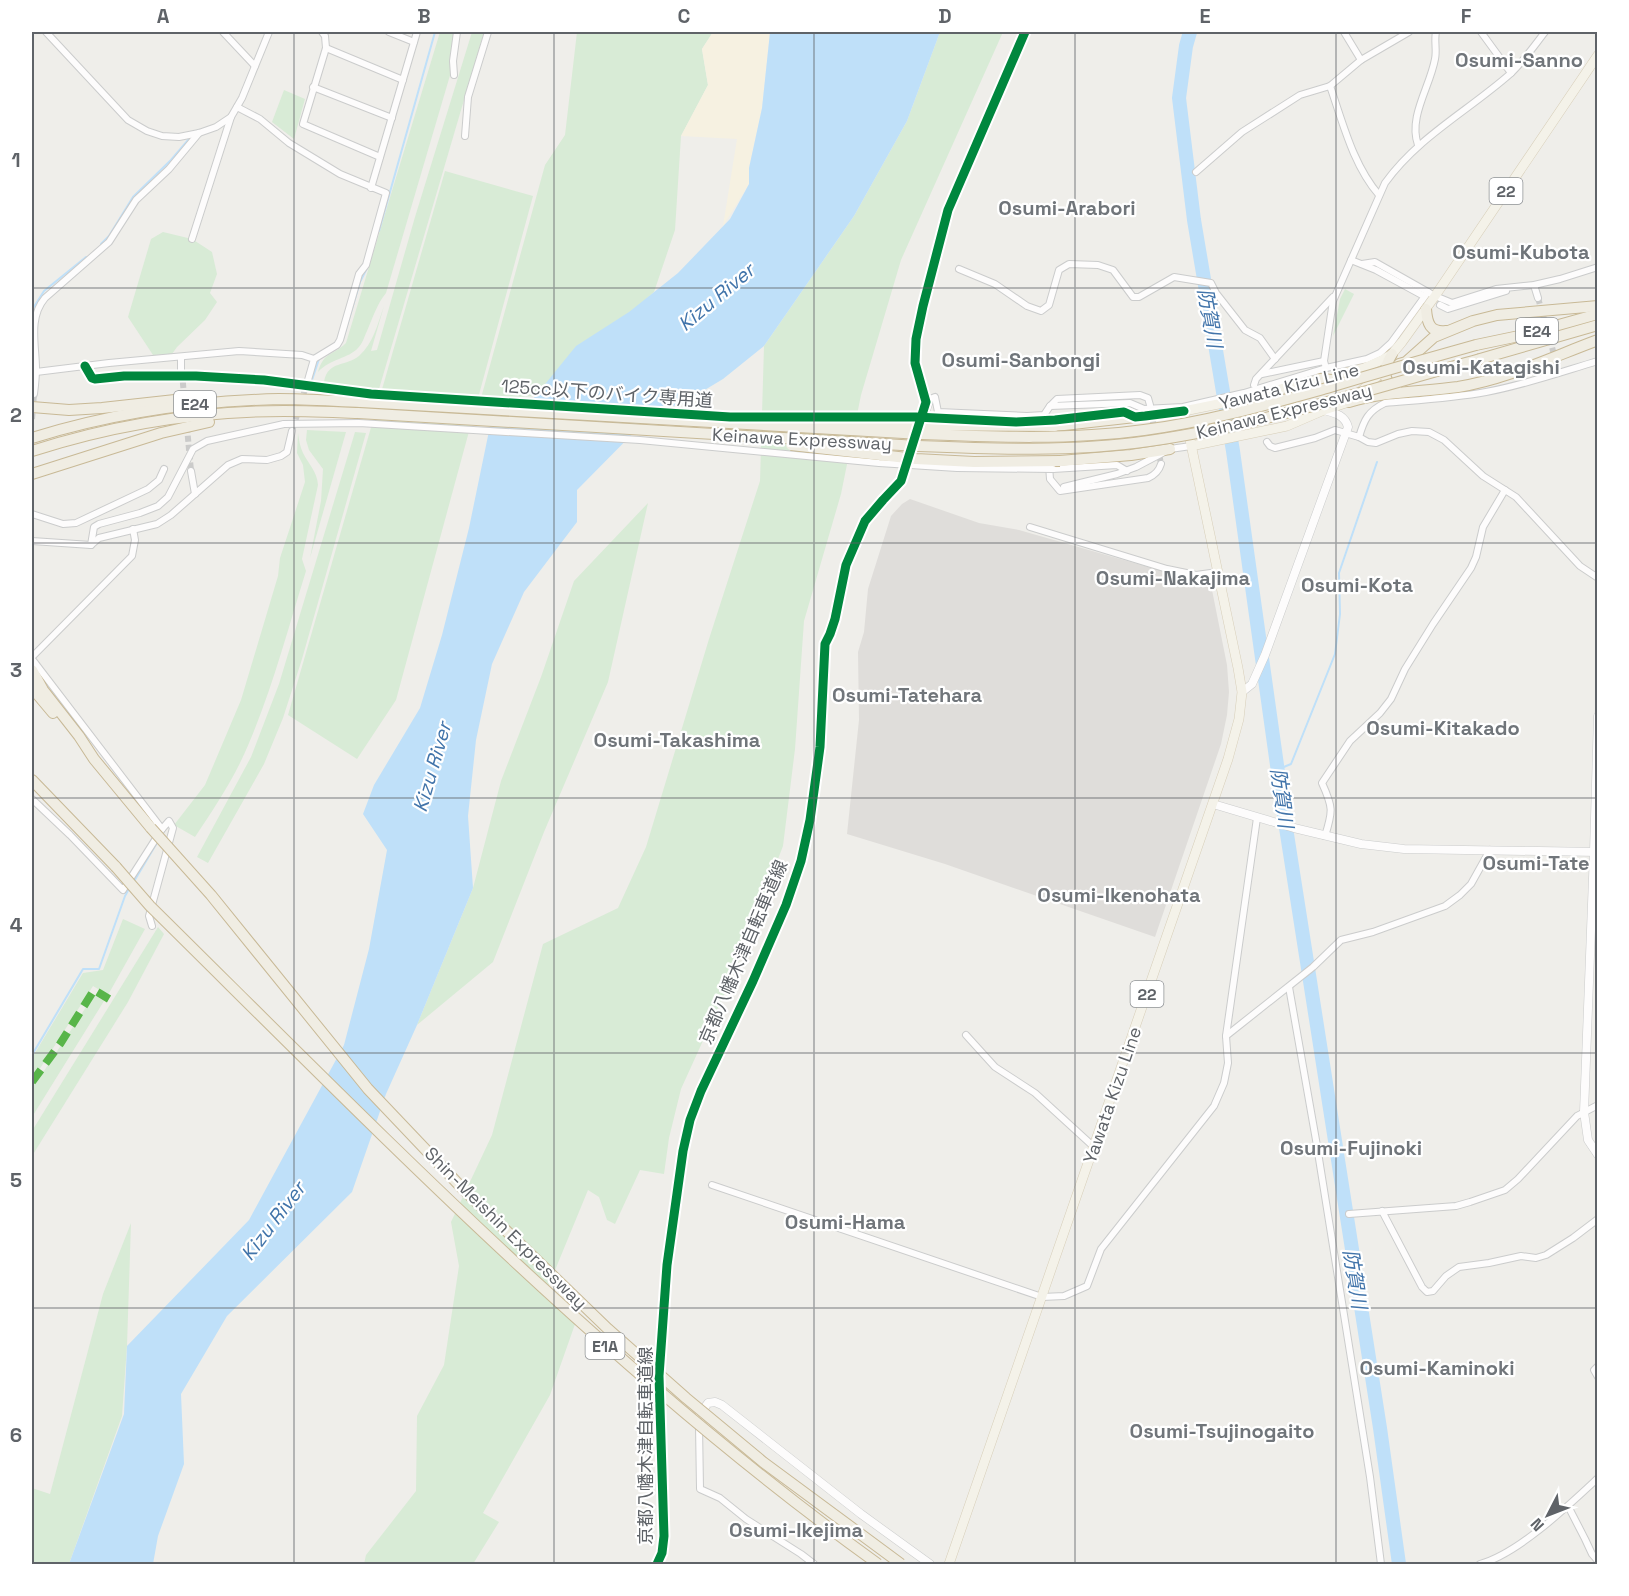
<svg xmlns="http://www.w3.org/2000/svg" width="1629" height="1596" viewBox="0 0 1629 1596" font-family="'Space Grotesk','Noto Sans JP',sans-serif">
	<rect width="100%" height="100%" fill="#efeeea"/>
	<polygon fill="#dfddda" points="910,499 979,523 1019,530 1211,585 1227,665 1229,692 1227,715 1221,744 1155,937 945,864 847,834 859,720 858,652 864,632 868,589 891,516 902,504"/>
	<g fill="#d8ebd6">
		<path d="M440,32H456L451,72L386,293C377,304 373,317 367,331C364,337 363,343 358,348C348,359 331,358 318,372C324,351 333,356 346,343Z"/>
		<path d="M472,32H484L379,389L324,382C328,360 346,367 359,356C373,344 378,323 384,306L371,351L377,350L415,217Z"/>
		<polygon points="577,32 713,32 702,49 708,85 681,136 675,230 654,292 536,396 481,398 545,165 565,135"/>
		<polygon points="940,32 1003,32 901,260 861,395 841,494 804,621 795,749 783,846 737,966 681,1089 669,1138 664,1174 640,1170 615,1224 607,1220 599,1197 588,1190 544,1297 580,1310 550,1395 483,1513 499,1522 473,1564 364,1564 366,1555 416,1491 417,1416 444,1365 459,1266 451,1222 492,1135 543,944 618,908 646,847 709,639 760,481 764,346 854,216 907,121"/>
		<polygon points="284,90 305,99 294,139 272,122"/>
		<polygon points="445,171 533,196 396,700 357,759 288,715"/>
		<polygon points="163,232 192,239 212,252 217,274 210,293 217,302 205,320 177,347 172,354 153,355 128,317 151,239"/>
		<polygon points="1345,289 1354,294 1333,336 1340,299"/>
		<polygon points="307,430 346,432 310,558 321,501 323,469 309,450 306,440"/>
		<polygon points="355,432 366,433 302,659 283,718 264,764 208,863 197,857 251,757 279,684"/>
		<path d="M298,433C299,440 300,447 303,453C309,465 317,471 318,485L302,559L306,571C286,635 269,702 240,763C227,789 211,813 195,837L174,825L205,785L241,700L278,576L280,558L305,482L303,465L297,453Z"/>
		<polygon points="648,503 608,682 544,832 493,962 417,1025 473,888 501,781 541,677 574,581"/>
		<polygon points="123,919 145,929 108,995 93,986 41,1067 32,1078 32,1058 83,973 103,970"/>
		<polygon points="158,927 164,934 128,1002 32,1156 32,1131"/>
		<polygon points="94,995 104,1001 32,1117 32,1087 44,1071"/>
		<polygon points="131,1223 127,1346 122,1416 69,1564 32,1564 32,1488 50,1494 103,1294"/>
	</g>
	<polygon fill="#f6f1e1" points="713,32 770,32 762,108 749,168 749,184 723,226 737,139 681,136 708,85 702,49"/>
	<polygon fill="#bfe0f9" points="770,32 940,32 907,121 854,216 764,346 723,379 678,406 660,406 577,490 577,522 524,592 492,664 476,740 468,816 473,888 417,1025 386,1094 352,1192 227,1316 181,1394 184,1464 158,1536 153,1564 69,1564 124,1414 127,1346 249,1220 344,1045 369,949 387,850 363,814 374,785 420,708 442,635 469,528 496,397 533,399 576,346 629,312 678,273 730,219 749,184 749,168 762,108"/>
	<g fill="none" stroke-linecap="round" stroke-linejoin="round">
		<g stroke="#bfe0f9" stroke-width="2">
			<polyline points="379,231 435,32"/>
			<polyline points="101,244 109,236 133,197 171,160 189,139"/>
			<polyline points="32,310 44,291 86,257"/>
			<polyline points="343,339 360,282 367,268"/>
			<polyline points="312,380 319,359"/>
			<polyline points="1279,769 1291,764 1335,654 1340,614 1339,573 1377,462"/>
			<polyline points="133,883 158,841"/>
			<polyline points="32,1055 83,969 99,969 125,896 130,887"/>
		</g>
		<polyline stroke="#bfe0f9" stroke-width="14" points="1190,32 1186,46 1179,98 1194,220 1233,451 1284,815 1380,1428 1399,1564"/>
		<g stroke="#cbcbca" stroke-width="6" stroke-dasharray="6 3" stroke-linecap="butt">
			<polyline points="1538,298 1547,329"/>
			<polyline points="1550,339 1556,363"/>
			<polyline points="182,373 191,471"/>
			<polyline points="1151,411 1161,464"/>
			<polyline points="32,419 34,394"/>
			<polyline points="293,428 307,383"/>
		</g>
		<g stroke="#cbcccc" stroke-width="8">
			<g id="minor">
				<polyline points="46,32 128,120 147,131 162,136 179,137 199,133 216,127 231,117 242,98 269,32"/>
				<polyline points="223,32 255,66"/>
				<polyline points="322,32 325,36 326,48 303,124 380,157"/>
				<polyline points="389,32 414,42"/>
				<polyline points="1344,32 1361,60"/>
				<polyline points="1481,32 1511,73"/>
				<polyline points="326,48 403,80"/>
				<polyline points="454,75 453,61 457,32"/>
				<path d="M1330,86C1343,123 1353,165 1379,195"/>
				<polyline points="313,87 392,118"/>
				<polyline points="237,107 260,119 289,143 340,174 386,193 366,265 359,274 340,340 337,345 314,359"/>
				<polyline points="465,136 468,97 488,32"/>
				<path d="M1418,145C1408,117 1430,87 1435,59C1437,50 1434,41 1436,32"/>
				<polyline points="1196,172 1242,132 1300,95 1330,86 1361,60 1409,32"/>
				<polyline points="371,188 417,32"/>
				<polyline points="192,239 231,117"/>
				<polyline points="1351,260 1376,270 1422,295"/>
				<polyline points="1362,264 1375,262 1435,296 1452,303 1496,289 1534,285 1560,279 1598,267"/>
				<polyline points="959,269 995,284 1027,306 1041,311 1049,305 1059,270 1069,264 1098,265 1113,270 1133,297 1139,297 1174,277 1211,283 1216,293 1245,330 1260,338 1275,359"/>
				<polyline points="1534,285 1538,298"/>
				<polyline points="1440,305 1448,309 1506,291"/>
				<polyline points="181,357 181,370"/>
				<path d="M85,366L92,378L95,379C106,380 117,376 127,376C185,375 241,376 298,385"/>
				<path d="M1326,368L1324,361L1333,301L1385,183C1418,137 1468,111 1510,74C1523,62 1534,46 1545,32"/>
				<polyline points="36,372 109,363 239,351 302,355 314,359 308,380"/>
				<polyline points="1262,374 1324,361"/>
				<polyline points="1254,385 1256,379 1333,297"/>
				<path d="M34,394C35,386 36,378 36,369C36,345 28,318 45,298L109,242L136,200L169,169L199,133"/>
				<polyline points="1050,406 1057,399 1140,395 1148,398 1150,405"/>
				<polyline points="922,413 926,412 930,399 935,397 938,412 1027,416 1044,415 1050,406 1130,403 1144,409 1183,407 1244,393 1326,368 1367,359 1380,353 1391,343 1428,292"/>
				<polyline points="1055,420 1124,412 1135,417 1145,416 1184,411"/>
				<path d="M1359,437C1364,420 1368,411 1385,403C1419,400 1453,398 1486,392C1524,385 1561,372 1598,361"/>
				<polyline points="1267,442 1270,446 1275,448 1315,438 1335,430 1359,437 1368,442 1376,443 1398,434 1412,431 1429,432 1444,440 1483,476 1516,497 1580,566 1598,578"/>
				<path d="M1049,466L1050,479L1060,491L1148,478C1155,475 1159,471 1161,464"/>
				<polyline points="1053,469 1117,465 1127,471"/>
				<polyline points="191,471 195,494"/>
				<polyline points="1064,487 1117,474 1136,467 1170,449 1191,446"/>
				<polyline points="32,514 63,524 76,523 148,489 159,480 164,469"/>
				<polyline points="1030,527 1167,569 1196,575 1218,572"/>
				<polyline points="32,541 91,545 99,538 157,524 171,515 228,465 242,459 267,460 281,456 287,452 292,431"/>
				<polyline points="91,545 94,527 99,524 140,513 158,506 168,497 193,449 207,441 284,424"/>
				<polyline points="32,657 132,556 135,540 133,529"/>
				<polyline points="32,659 162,829"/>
				<polyline points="32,799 70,835 123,890 162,829 169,821 173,828 149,916 152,926"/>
				<path d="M1325,836C1333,811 1333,807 1322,783L1350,741L1380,713L1391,699L1405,669L1433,624L1471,568L1476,557L1483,527L1505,490"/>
				<polyline points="1289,987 1316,1140 1370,1477 1381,1564"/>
				<polyline points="966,1035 995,1067 1035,1093 1094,1147"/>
				<polyline points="1226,1036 1257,818"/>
				<polyline points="712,1185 1042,1297 1064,1296 1087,1286 1101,1249 1214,1106 1224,1083 1228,1063 1226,1036 1313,967 1341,940 1373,932 1445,906 1460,895 1471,884 1490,850"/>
				<polyline points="1382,1211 1422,1287 1427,1292 1433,1291 1446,1276 1459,1267 1489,1263 1521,1256 1536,1258 1546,1255 1573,1238 1598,1219"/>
				<polyline points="1349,1214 1456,1206 1470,1202 1505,1190 1518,1179 1577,1116 1598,1105"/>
				<polyline points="1598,1366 1594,1370 1598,1377"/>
				<polyline points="699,1425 700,1489 720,1498 746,1519 801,1554 814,1564"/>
				<polyline points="1568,1506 1585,1539 1592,1554 1598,1561"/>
				<path d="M1480,1564C1518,1554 1569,1505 1598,1478"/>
			</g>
		</g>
		<g stroke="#cbcccc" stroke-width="9">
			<g id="tertiary">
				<path d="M1242,692L1252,684L1265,655L1348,427C1345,415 1335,413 1324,410"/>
				<polyline points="1598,716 1594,852 1584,1112 1588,1140 1598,1155"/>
				<polyline points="1213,804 1294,828 1361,844 1404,849 1598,852"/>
				<polyline points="700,1414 708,1403 715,1402 722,1405 861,1514 930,1564"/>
			</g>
		</g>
		<g stroke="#d7ceb8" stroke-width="10">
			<g id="primary">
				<polyline points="1344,373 1364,368 1382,360 1392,354 1402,342 1435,296 1598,55"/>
				<polyline points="1191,446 1287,426 1324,410 1349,402 1381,373"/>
				<polyline points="949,1564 1228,759 1239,719 1242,692 1238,668 1184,411 1233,401 1325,378"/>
			</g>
		</g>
		<g stroke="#c8b996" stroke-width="12">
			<g id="motorway">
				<path d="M1426,309C1427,323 1430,333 1446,331"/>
				<polyline points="1476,345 1519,336 1598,314"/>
				<path d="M1392,354C1384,367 1381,381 1396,389"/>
				<polyline points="1480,359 1598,325"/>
				<polyline points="1399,364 1406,362 1434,337 1473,321 1497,315 1598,306"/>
				<polyline points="1320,379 1332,380 1355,375"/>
				<path d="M1349,402C1385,391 1422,392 1458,387C1507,379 1552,357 1598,340"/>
				<polyline points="32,407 69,410 102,408 175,400"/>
				<polyline points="1055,426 1135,417"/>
				<path d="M32,438C112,413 195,401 279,399C306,399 334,401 361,402"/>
				<path d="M32,451C113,425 199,411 284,411C309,411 333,412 358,413"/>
				<polyline points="1060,461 1131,455 1170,449"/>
				<polyline points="32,474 161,433 209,422"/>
				<polyline points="32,670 43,690 79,736 94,759 151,828"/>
				<polyline points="32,688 53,713"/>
				<polyline points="32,780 116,867"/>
			</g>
		</g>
		<use href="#minor" stroke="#fdfcfc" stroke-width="6"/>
		<use href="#tertiary" stroke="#fdfcfc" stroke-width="8"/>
		<use href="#primary" stroke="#f4f2e9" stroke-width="9"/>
		<use href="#motorway" stroke="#f0ede3" stroke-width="10"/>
		<g stroke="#cbcccc" stroke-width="8" stroke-linecap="butt">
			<g id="minor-bridge">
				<polyline points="298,385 371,394 730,417 815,417"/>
				<polyline points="849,417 916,417 974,421"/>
				<polyline points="1041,421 1055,420"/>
				<polyline points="284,424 359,423 640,440 879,463 957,468 1053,469"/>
			</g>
		</g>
		<g stroke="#c8b996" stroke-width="12" stroke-linecap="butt">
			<g id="motorway-bridge">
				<path d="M361,402L921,434C995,437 1071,440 1144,430C1206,422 1266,405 1327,388C1376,373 1426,359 1476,345"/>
				<path d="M358,413L918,446C994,449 1073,452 1149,441C1262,425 1370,389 1480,359"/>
				<polyline points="809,422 837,421 892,425 1055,426"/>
				<polyline points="791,445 916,459 974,462 1060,461"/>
				<polyline points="151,828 211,895 368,1089 463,1189 608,1329 686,1398 763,1462 901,1564"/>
				<path d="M116,867L150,906C383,1136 611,1372 878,1564"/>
			</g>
		</g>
		<use href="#minor-bridge" stroke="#fdfcfc" stroke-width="6"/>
		<use href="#motorway-bridge" stroke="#f0ede3" stroke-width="10"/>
		<polyline stroke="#58b549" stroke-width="8" stroke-dasharray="15 8" stroke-linecap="butt" points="32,1082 60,1044 94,990 109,999"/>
		<g stroke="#fff" stroke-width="13">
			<g id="cycleway">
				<polyline points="85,366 92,378 95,379 124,376 196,376 264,380 371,394 730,417 916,417 1016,422 1055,420 1124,412 1135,417 1145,416 1184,411"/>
				<polyline points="657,1564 662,1553 664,1536 659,1376 667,1265 683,1151 690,1120 701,1091 753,981 786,905 801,861 810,820 820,747 825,644 830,634 835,619 846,565 865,521 883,500 901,481 926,402 915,363 916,339 923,306 948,210 1025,32"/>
			</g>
		</g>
		<use href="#cycleway" stroke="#00873e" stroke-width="9"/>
	</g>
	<path fill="none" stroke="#5f6368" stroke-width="1.5" stroke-opacity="0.55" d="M294,32V1564M554,32V1564M814,32V1564M1075,32V1564M1336,32V1564M32,288H1598M32,543H1598M32,798H1598M32,1053H1598M32,1308H1598"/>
	<g text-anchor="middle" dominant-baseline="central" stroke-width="4.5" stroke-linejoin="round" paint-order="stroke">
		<g fill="#fff" stroke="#8f9295" stroke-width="1.5">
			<rect x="1489.5" y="178" width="33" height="26" rx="4.5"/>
			<rect x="1516" y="318" width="42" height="26" rx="4.5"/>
			<rect x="174" y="391" width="42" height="26" rx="4.5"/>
			<rect x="1130.5" y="981" width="33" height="26" rx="4.5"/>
			<rect x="585.5" y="1333" width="39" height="26" rx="4.5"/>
		</g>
		<g font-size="16" font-weight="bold" fill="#5f6368">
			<text x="1506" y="191">22</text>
			<text x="1537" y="331">E24</text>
			<text x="195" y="404">E24</text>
			<text x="1147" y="994">22</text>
			<text x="605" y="1346">E1A</text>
		</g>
		<g font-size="18" fill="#5f6368" stroke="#fff">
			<text transform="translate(1289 386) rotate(-14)">Yawata Kizu Line</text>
			<text transform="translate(607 393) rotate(4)">125cc以下のバイク専用道</text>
			<text transform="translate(1284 411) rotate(-14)">Keinawa Expressway</text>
			<text transform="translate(802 439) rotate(3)">Keinawa Expressway</text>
			<text transform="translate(743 952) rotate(-67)">京都八幡木津自転車道線</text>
			<text transform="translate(1112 1095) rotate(-71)">Yawata Kizu Line</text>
			<text transform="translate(506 1228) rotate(45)">Shin-Meishin Expressway</text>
			<text transform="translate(645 1446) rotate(-90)">京都八幡木津自転車道線</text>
		</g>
		<g font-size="20" font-weight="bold" fill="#70757a" stroke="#fff">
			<text x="1519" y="60">Osumi-Sanno</text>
			<text x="1067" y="208">Osumi-Arabori</text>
			<text x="1521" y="252">Osumi-Kubota</text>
			<text x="1021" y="360">Osumi-Sanbongi</text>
			<text x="1481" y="367">Osumi-Katagishi</text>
			<text x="1173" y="578">Osumi-Nakajima</text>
			<text x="1357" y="585">Osumi-Kota</text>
			<text x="907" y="695">Osumi-Tatehara</text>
			<text x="1443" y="728">Osumi-Kitakado</text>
			<text x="677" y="740">Osumi-Takashima</text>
			<text x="1536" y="863">Osumi-Tate</text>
			<text x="1119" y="895">Osumi-Ikenohata</text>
			<text x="1351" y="1148">Osumi-Fujinoki</text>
			<text x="845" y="1222">Osumi-Hama</text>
			<text x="1437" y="1368">Osumi-Kaminoki</text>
			<text x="1222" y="1431">Osumi-Tsujinogaito</text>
			<text x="796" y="1530">Osumi-Ikejima</text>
		</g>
		<g font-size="20" font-style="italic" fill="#4174aa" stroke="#fff">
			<text transform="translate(716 297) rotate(-40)">Kizu River</text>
			<text transform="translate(1210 318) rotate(80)">防賀川</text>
			<text transform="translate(432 767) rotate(-74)">Kizu River</text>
			<text transform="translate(1282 798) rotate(82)">防賀川</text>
			<text transform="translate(273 1221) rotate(-53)">Kizu River</text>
			<text transform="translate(1355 1279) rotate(81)">防賀川</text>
		</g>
	</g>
	<rect width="1629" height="1596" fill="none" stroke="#ffffff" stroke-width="66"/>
	<g transform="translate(1548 1515) rotate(228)" stroke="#ffffff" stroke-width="4.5" paint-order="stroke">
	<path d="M0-4.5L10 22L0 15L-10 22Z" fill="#5f6368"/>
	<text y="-9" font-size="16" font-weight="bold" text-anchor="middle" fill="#5f6368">N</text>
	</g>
	<rect x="33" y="33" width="1563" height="1530" fill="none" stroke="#5f6368" stroke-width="2"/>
	<g font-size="20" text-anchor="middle" font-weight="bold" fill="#5f6368">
		<text x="163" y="23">A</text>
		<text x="424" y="23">B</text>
		<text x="684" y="23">C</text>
		<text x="945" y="23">D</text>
		<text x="1205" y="23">E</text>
		<text x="1466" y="23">F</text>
		<text x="16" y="167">1</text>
		<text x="16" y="422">2</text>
		<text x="16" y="677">3</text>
		<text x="16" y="932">4</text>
		<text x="16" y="1187">5</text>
		<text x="16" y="1442">6</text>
	</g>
</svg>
